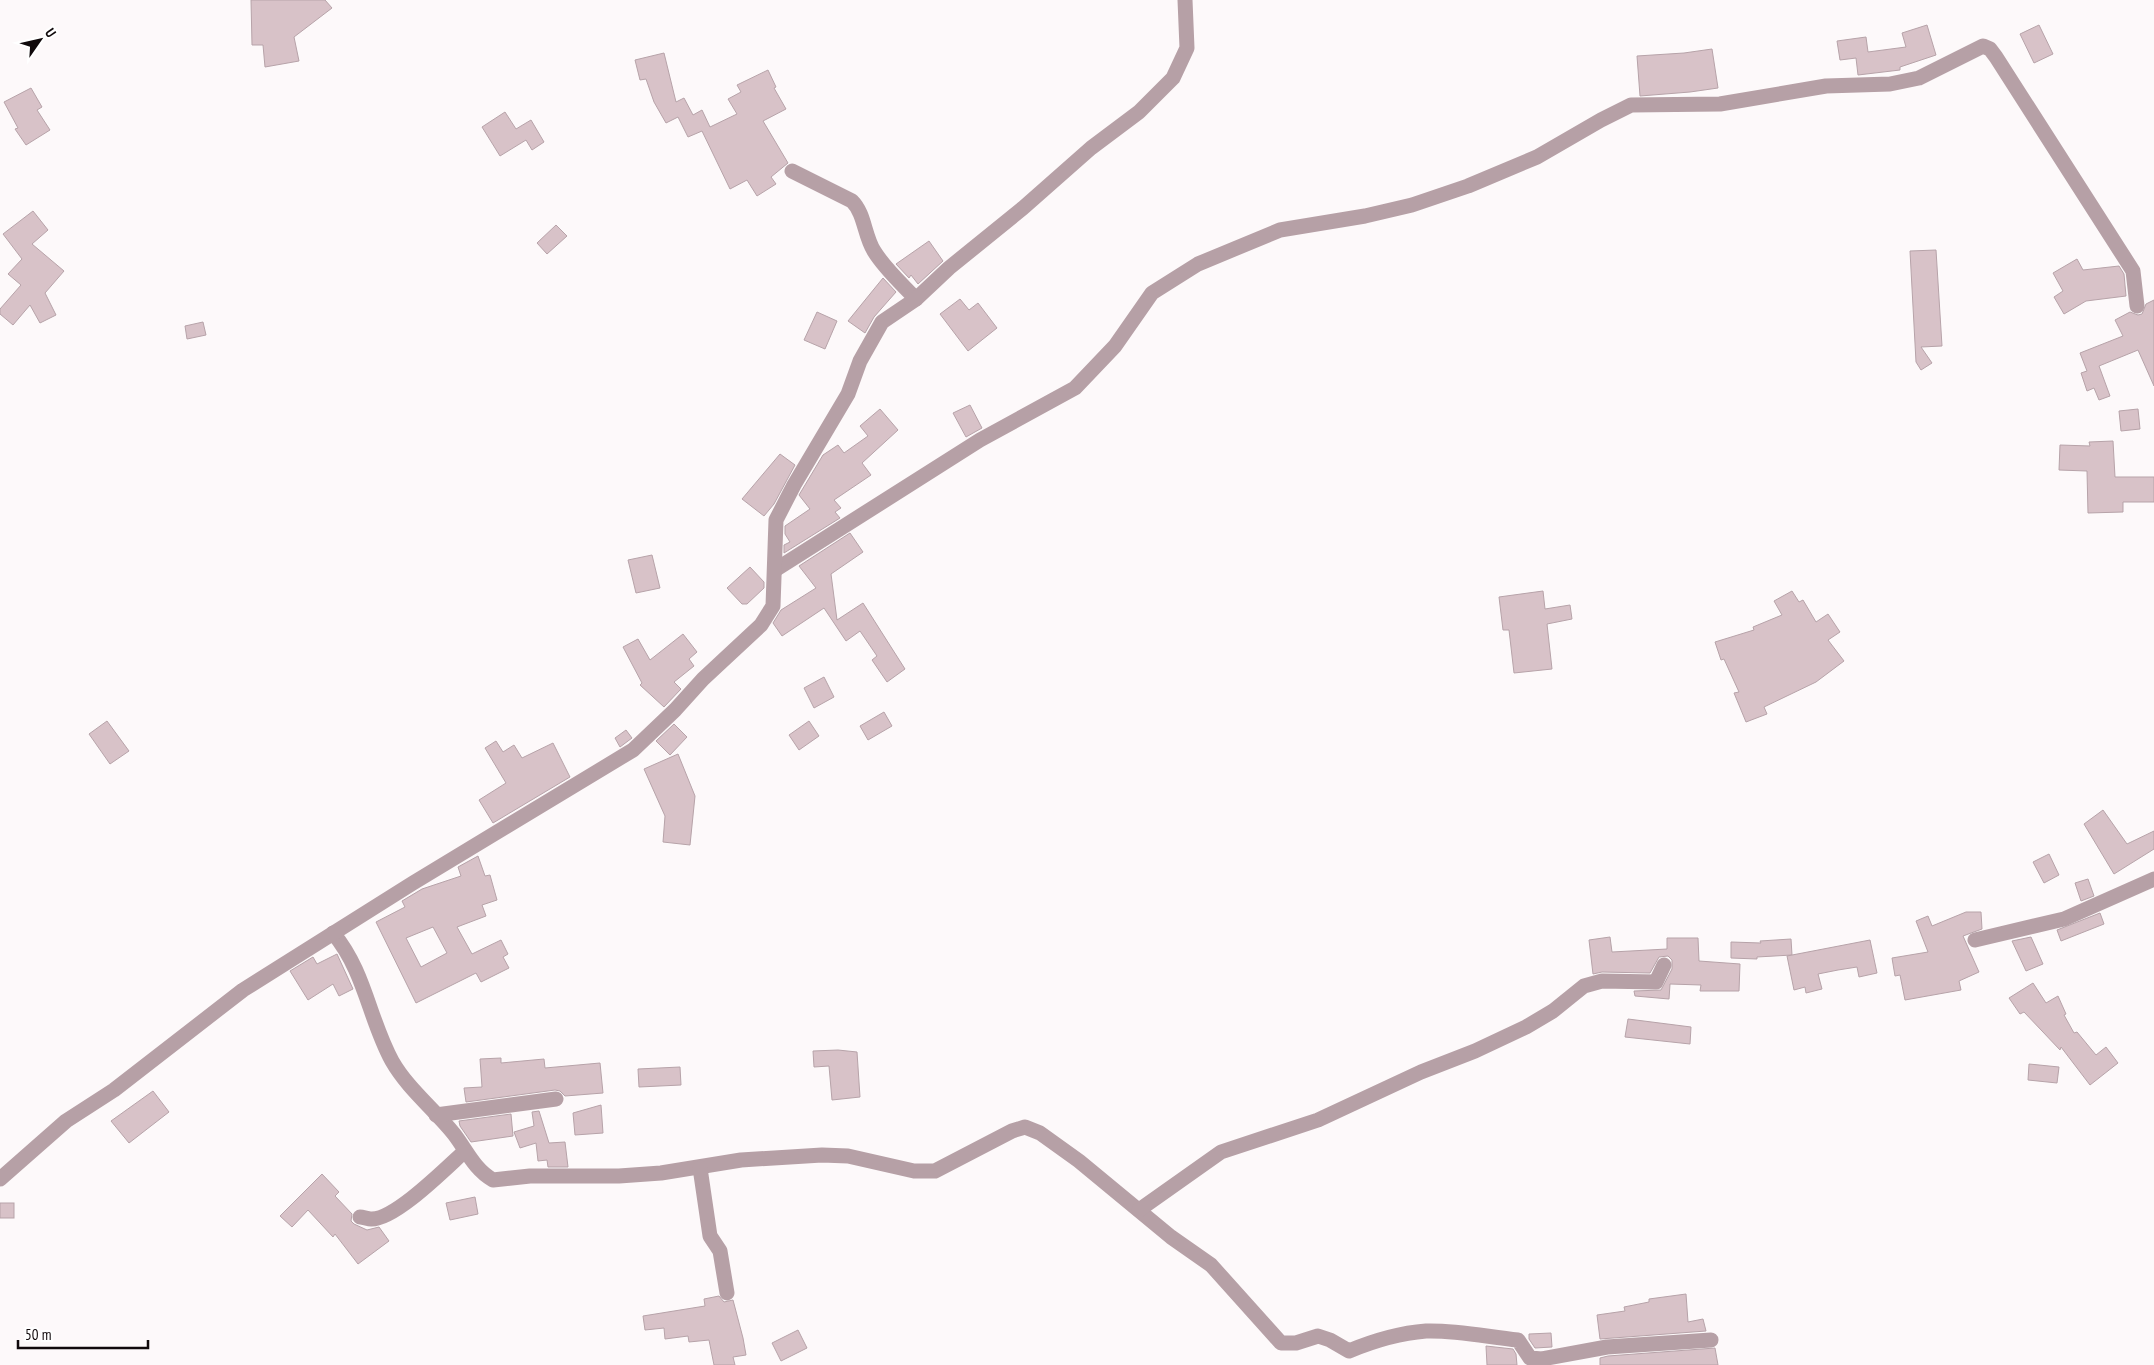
<svg xmlns="http://www.w3.org/2000/svg" width="2154" height="1365" viewBox="0 0 2154 1365" font-family="'PT Sans Narrow',sans-serif">
	<rect width="100%" height="100%" fill="#fdf9fa"/>
	<g fill="#d8c2c8" stroke="#b7a3a9" fill-rule="evenodd">
		<polygon points="251,0 325,0 332,8 294,37 299,61 265,67 263,45 252,45"/>
		<polygon points="1927,25 1936,55 1900,67 1900,70 1858,75 1856,58 1840,60 1837,41 1866,37 1868,52 1906,47 1902,33"/>
		<polygon points="2039,25 2053,54 2034,63 2020,34"/>
		<polygon points="1712,49 1718,88 1690,92 1640,96 1637,56 1684,53"/>
		<polygon points="664,53 676,102 684,98 693,115 702,110 710,127 737,114 728,99 741,92 737,85 768,70 776,87 774,88 786,109 763,121 788,163 771,177 776,184 757,196 747,180 730,189 702,131 688,137 678,117 666,123 654,102 646,79 640,80 635,60"/>
		<polygon points="31,88 42,107 37,110 50,130 26,145 15,129 18,128 4,102"/>
		<polygon points="505,112 516,129 531,120 544,142 532,150 526,140 500,156 482,127"/>
		<polygon points="33,211 48,230 32,244 64,271 45,293 56,315 40,323 30,305 13,325 0,314 0,309 21,285 8,274 22,259 3,234"/>
		<polygon points="556,225 567,236 547,254 537,243"/>
		<polygon points="929,241 943,261 918,284 911,275 909,278 896,264"/>
		<polygon points="1936,250 1942,346 1921,347 1932,363 1921,370 1916,362 1910,251"/>
		<polygon points="2077,259 2083,270 2119,266 2124,274 2126,296 2086,301 2064,314 2054,297 2063,291 2053,273"/>
		<polygon points="883,278 896,292 874,317 865,333 848,321"/>
		<polygon points="960,299 969,310 978,303 997,328 968,351 940,314"/>
		<polygon points="2154,300 2154,386 2138,350 2099,366 2110,396 2099,400 2094,388 2087,391 2081,373 2087,371 2080,353 2123,336 2115,320 2130,312 2138,315 2142,314 2146,304"/>
		<polygon points="817,312 837,321 825,349 804,340"/>
		<polygon points="203,322 206,335 187,339 185,326"/>
		<polygon points="970,405 982,428 966,437 953,413"/>
		<polygon points="880,409 898,430 862,463 871,475 834,500 841,508 835,512 840,518 784,553 784,545 790,542 785,534 785,526 810,509 799,495 823,455 838,445 844,453 868,436 860,426"/>
		<polygon points="2138,409 2140,429 2121,431 2119,411"/>
		<polygon points="2113,441 2115,477 2154,477 2154,502 2123,502 2123,512 2088,513 2087,471 2059,470 2060,445 2090,446 2089,442"/>
		<polygon points="780,454 795,465 774,504 764,516 742,499"/>
		<polygon points="850,533 863,552 831,574 837,620 863,603 905,669 887,682 872,660 877,656 860,631 846,641 824,608 782,636 773,623 781,610 816,588 799,566"/>
		<polygon points="652,555 660,588 636,593 628,560"/>
		<polygon points="750,567 764,582 764,588 747,604 742,604 727,588"/>
		<polygon points="1543,591 1545,609 1570,605 1572,619 1547,624 1552,669 1514,673 1509,630 1503,630 1499,597"/>
		<polygon points="1792,591 1799,602 1803,600 1816,622 1828,614 1840,632 1828,640 1844,661 1816,682 1764,707 1767,714 1746,722 1734,693 1739,692 1724,659 1721,660 1715,642 1754,630 1753,627 1782,615 1774,601"/>
		<polygon points="683,634 697,652 689,659 694,666 674,682 681,689 664,707 640,685 642,683 623,647 638,639 650,660"/>
		<polygon points="824,677 834,697 814,708 804,688"/>
		<polygon points="884,712 892,726 868,740 860,726"/>
		<polygon points="107,721 129,751 110,764 89,734"/>
		<polygon points="809,721 819,736 799,750 789,735"/>
		<polygon points="674,724 687,737 670,755 656,741"/>
		<polygon points="626,730 632,738 620,747 615,738"/>
		<polygon points="496,741 503,752 514,745 522,758 553,743 570,777 493,823 479,800 506,783 485,748"/>
		<polygon points="678,754 695,796 690,845 663,842 665,816 644,769"/>
		<polygon points="2103,810 2127,844 2154,831 2154,849 2114,874 2084,824"/>
		<polygon points="2049,854 2059,875 2044,883 2033,862"/>
		<path d="M478,856L485,876L490,875L497,900L482,905L486,916L457,927L472,954L501,940L508,954L503,957L509,968L481,982L476,973L416,1003L376,922L405,907L402,901L422,889L461,876L458,867ZM433,927L447,953L421,967L406,938Z"/>
		<polygon points="2088,879 2094,896 2081,901 2075,883"/>
		<polygon points="1966,912 1981,912 1982,929 1963,936 1979,972 1959,981 1961,990 1905,1000 1900,975 1895,976 1892,958 1928,952 1916,921 1928,916 1932,926"/>
		<polygon points="2100,913 2104,924 2061,941 2057,930"/>
		<polygon points="1610,937 1612,952 1667,949 1667,938 1698,938 1699,961 1740,964 1739,991 1700,991 1701,985 1670,984 1669,999 1635,996 1634,991 1661,990 1672,969 1672,960 1668,956 1659,957 1650,973 1602,972 1593,974 1589,940"/>
		<polygon points="2031,937 2043,964 2026,971 2012,941"/>
		<polygon points="1791,939 1792,955 1757,957 1757,959 1731,958 1731,942 1761,943 1760,941"/>
		<polygon points="1870,940 1877,973 1859,977 1857,967 1838,970 1818,974 1822,989 1806,993 1805,987 1794,990 1787,956"/>
		<polygon points="337,954 353,989 339,996 333,984 308,1000 290,971 313,957 317,964"/>
		<polygon points="2033,983 2046,1003 2058,996 2066,1014 2064,1015 2074,1033 2077,1032 2096,1055 2106,1047 2118,1063 2090,1085 2061,1047 2060,1050 2024,1012 2020,1014 2009,998"/>
		<polygon points="1628,1019 1691,1027 1690,1044 1625,1037"/>
		<polygon points="838,1050 857,1052 860,1097 832,1100 829,1066 814,1067 813,1051"/>
		<polygon points="501,1058 501,1063 544,1059 545,1068 600,1063 603,1093 565,1096 560,1091 555,1090 466,1102 464,1088 482,1087 480,1059"/>
		<polygon points="2029,1064 2059,1067 2057,1083 2028,1080"/>
		<polygon points="680,1067 681,1085 639,1087 638,1069"/>
		<polygon points="153,1091 169,1112 129,1143 111,1121"/>
		<polygon points="601,1105 603,1133 575,1135 573,1113"/>
		<polygon points="539,1111 549,1143 565,1142 568,1167 548,1167 547,1160 538,1161 536,1143 520,1148 514,1132 534,1126 532,1112"/>
		<polygon points="511,1114 513,1136 471,1142 460,1126 459,1121"/>
		<polygon points="322,1174 339,1192 335,1196 352,1214 351,1221 354,1224 367,1230 379,1227 389,1241 358,1264 335,1234 333,1237 308,1210 292,1227 280,1216"/>
		<polygon points="475,1197 478,1214 450,1220 446,1203"/>
		<rect x="0" y="1203" width="14" height="15"/>
		<polygon points="1686,1294 1688,1322 1703,1319 1706,1331 1600,1339 1597,1315 1625,1311 1624,1307 1649,1302 1649,1299"/>
		<polygon points="719,1296 724,1302 733,1300 743,1338 746,1355 733,1357 735,1365 714,1365 709,1340 689,1342 688,1336 665,1339 664,1328 645,1330 643,1316 705,1306 704,1299"/>
		<polygon points="798,1330 807,1348 781,1361 772,1343"/>
		<polygon points="1551,1333 1552,1347 1535,1348 1529,1339 1529,1334"/>
		<polygon points="1486,1346 1513,1349 1516,1354 1517,1365 1487,1365"/>
		<polygon points="1715,1348 1718,1365 1600,1365 1600,1358 1608,1356"/>
	</g>
	<g fill="none" stroke-linecap="round" stroke-linejoin="round">
		<g stroke="#b6a0a6" stroke-width="15">
			<path d="M792,171L852,201C865,214 864,235 874,251C885,269 902,284 916,299"/>
			<polyline points="775,570 980,440 1075,388 1115,346 1152,293 1198,264 1280,230 1365,216 1412,205 1468,186 1537,157 1601,120 1631,105 1720,104 1826,86 1890,84 1919,78 1983,46 1990,49 1996,57 2133,271 2137,306"/>
			<path d="M333,933C365,971 369,1019 392,1061C408,1089 434,1109 454,1134C467,1151 474,1169 493,1180L530,1176H619L661,1173L741,1160L822,1155L848,1156L914,1171H935L1012,1131L1025,1127L1040,1133L1079,1161L1171,1237L1211,1265L1281,1343H1296L1318,1336L1330,1340L1349,1351C1373,1341 1400,1333 1426,1331C1457,1330 1488,1337 1518,1340L1530,1358L1542,1359L1607,1347L1711,1340"/>
			<polyline points="1975,940 2064,919 2154,879"/>
			<polyline points="436,1115 556,1099"/>
			<polyline points="700,1168 710,1236 720,1251 727,1293"/>
			<polyline points="0,1179 66,1121 114,1090 243,990 413,883 633,750 675,710 703,679 761,625 773,606 776,520 794,485 848,394 860,361 882,322 916,299 949,268 1023,208 1091,148 1139,112 1173,78 1187,48 1185,0"/>
			<polyline points="1139,1210 1221,1152 1318,1120 1421,1072 1475,1051 1526,1027 1553,1011 1584,986 1602,981 1656,982 1664,965"/>
			<path d="M360,1217C363,1217 368,1219 371,1219C395,1220 447,1167 465,1151"/>
		</g>
	</g>
	<g transform="translate(40 40) rotate(56)" stroke="#ffffff" stroke-width="4" paint-order="stroke">
	<path d="M0-4L9 19L0 12L-9 19Z" fill="#10090b"/>
	<text y="-8" font-size="14" font-weight="bold" text-anchor="middle" fill="#10090b">U</text>
	</g>
	<path d="M18 1340v8h130v-8" fill="none" stroke="#10090b" stroke-width="2.5"/>
	<text x="25" y="1340" font-size="15" fill="#10090b" stroke="#ffffff" stroke-width="4" paint-order="stroke">50 m</text>
</svg>
